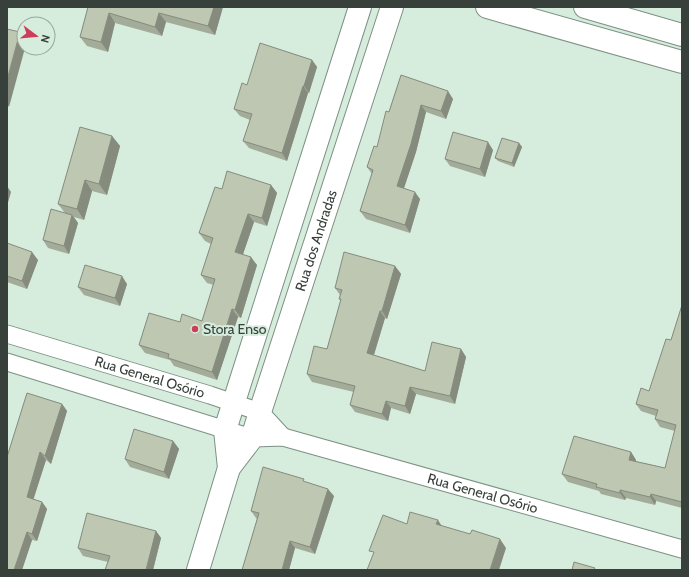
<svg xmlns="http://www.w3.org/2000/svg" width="689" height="577" viewBox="0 0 689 577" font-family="Cabin,sans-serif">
	<rect width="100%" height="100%" fill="#d6ecdd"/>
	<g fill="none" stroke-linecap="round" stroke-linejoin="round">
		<g stroke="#7d9184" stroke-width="19">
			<g id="street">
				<path id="s1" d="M7,334L210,395L260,412L283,437"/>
				<path id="s2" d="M7,362L252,438L283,437L682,549"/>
			</g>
		</g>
		<g stroke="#7d9184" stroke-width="24">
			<g id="secondary">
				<polyline points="487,7 682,62"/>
				<polyline points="585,7 682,35"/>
				<polyline points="229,468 225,430 360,7"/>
				<path id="s3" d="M198,570L229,468L252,438L260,412L392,7"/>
			</g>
		</g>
		<use href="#street" stroke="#fff" stroke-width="17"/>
		<use href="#secondary" stroke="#fff" stroke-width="22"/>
	</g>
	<g fill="#a3ab99">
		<polygon points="88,7 223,7 215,35 166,22 162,36 115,23 108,52 87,46 80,37"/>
		<polygon points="312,60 317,67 309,93 308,93 287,161 249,148 243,141 250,120 240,116 234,109 247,85"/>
		<polygon points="401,75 453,99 446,119 426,112 416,152 404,188 420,199 410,233 366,219 360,211 372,174 367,167 377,147"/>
		<polygon points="112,136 120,146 107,195 92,191 84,220 74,217 78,223 69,254 48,248 43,240 65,213 58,204"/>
		<polygon points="519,143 522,147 514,167 498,161 495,158"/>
		<polygon points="493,150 485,177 450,166 445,159"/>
		<polygon points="271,185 277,193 267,226 254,222 243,254 257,265 241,318 238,317 217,380 174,366 170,360 145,353 139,345 180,322 202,321 214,285 207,283 201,275 211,244 205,241 199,233"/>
		<polygon points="7,243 38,260 27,289 7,282"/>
		<polygon points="395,266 401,274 387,319 385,318 374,355 425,371 461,349 466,357 455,404 416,394 410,414 391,408 388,421 355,412 350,405 354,392 312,382 307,374 327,349 341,301 339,299 340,295 335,288"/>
		<polygon points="127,284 120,306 84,295 78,287"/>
		<polygon points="682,305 682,508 656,501 655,505 626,498 625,500 601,494 599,491 568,482 562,474 631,452 636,460 635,461 665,468 675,431 660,427 655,419 656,416 641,411 636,404 649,391 671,340"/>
		<polygon points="62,404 67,411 51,464 46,460 33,499 42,502 47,509 37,541 32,540 22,570 7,457"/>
		<polygon points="173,441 179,449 169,479 130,467 125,459"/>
		<polygon points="306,482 334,496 315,554 295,548 289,570 242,570 257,519 256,518 251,511"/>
		<polygon points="156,531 161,538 153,570 105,570 108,562 83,556 78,548"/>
	</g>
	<g fill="#858b7d">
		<polygon points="214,7 223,7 215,35 208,26"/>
		<polygon points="109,13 115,23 108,52 101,42"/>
		<polygon points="159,13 166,22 162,36 155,27"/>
		<polygon points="20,32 24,38 24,48 25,48 9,107 7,104 7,80"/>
		<polygon points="312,60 317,67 309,93 304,86"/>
		<polygon points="303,86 308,93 287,161 282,153"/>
		<polygon points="448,91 453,99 446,119 441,111"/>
		<polygon points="421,105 426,112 416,152 402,194 397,186"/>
		<polygon points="112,136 120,146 107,195 99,184"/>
		<polygon points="488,142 493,150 485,177 480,169"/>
		<polygon points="519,143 522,147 514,167 512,163"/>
		<polygon points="85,180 92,191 84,220 77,209"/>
		<polygon points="271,185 277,193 267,226 262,218"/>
		<polygon points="7,186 11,192 7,206"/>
		<polygon points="415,192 420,199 410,233 405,225"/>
		<polygon points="248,214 254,222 241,260 235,252"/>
		<polygon points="72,215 78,223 69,254 64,246"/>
		<polygon points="32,252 38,260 27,289 22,281"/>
		<polygon points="251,257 257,265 241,318 235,310"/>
		<polygon points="395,266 401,274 387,319 382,311"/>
		<polygon points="122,276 127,284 120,306 115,298"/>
		<polygon points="232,309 238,317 217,380 212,372"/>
		<polygon points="380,311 385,318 372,361 367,353"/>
		<polygon points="461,349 466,357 455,404 450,396"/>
		<polygon points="410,387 416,394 410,414 405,406"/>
		<polygon points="386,401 391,408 388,421 382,414"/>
		<polygon points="62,404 67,411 51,464 45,456"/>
		<polygon points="173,441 179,449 169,479 164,472"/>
		<polygon points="40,452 46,460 32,504 27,497"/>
		<polygon points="631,452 636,460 634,467 629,460"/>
		<polygon points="328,489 334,496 315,554 310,547"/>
		<polygon points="620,490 626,498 625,500 620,493"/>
		<polygon points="651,494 656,501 655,505 650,497"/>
		<polygon points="42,502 47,509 37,541 32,534"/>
		<polygon points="438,520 443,528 436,524"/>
		<polygon points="156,531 161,538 153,570 146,570"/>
		<polygon points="27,532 32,540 22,570 14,570"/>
		<polygon points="500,539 506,548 499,570 490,570"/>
		<polygon points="290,541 295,548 289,570 282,570"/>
	</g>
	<g fill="#bec7b2" stroke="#858b7d">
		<polygon points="88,7 214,7 208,26 159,13 155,27 109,13 101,42 80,37"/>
		<polygon points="7,29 20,32 7,80"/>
		<polygon points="260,43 312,60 304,86 303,86 282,153 243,141 252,114 234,109 242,83 247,85"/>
		<polygon points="401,75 448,91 441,111 421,105 411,144 397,186 415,192 405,225 360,211 373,170 367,167 374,146 377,147 386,111 389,112"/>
		<polygon points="80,127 112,136 99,184 85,180 77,209 58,204"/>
		<polygon points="453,132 488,142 480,169 445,159"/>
		<polygon points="502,138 519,143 512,163 495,158"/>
		<polygon points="227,171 271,185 262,218 248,214 235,252 251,257 235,310 232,309 212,372 168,358 169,354 139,345 149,313 180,322 182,314 202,321 215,279 201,275 213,238 199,233 215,187 222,189"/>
		<polygon points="51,209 72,215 64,246 43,240"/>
		<polygon points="7,243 32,252 22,281 7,276"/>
		<polygon points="344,252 395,266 382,311 380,311 367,353 425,371 432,342 461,349 450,396 410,387 405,406 386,401 382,414 350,405 355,386 307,374 314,346 327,349 341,299 339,299 342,290 335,288"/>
		<polygon points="85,265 122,276 115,298 78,287"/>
		<polygon points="682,305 682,502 651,494 650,497 620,490 620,493 596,487 597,484 562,474 574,436 631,452 629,460 665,468 676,425 655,419 658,410 636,404 641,388 649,391 666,339 671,340"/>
		<polygon points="27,393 62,404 45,456 40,452 27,497 42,502 32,534 27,532 14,570 7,570 7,457"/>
		<polygon points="134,429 173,441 164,472 125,459"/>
		<polygon points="263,467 304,479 303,481 328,489 310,547 290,541 282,570 242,570 259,513 251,511"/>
		<polygon points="410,512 438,520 436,524 470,534 472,530 500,539 490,570 367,570 374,552 369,551 383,515 407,524"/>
		<polygon points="87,513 156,531 146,570 105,570 110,556 78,548"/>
		<polygon points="574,562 595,568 594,570 572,570"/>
	</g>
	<circle fill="#cd3d5a" stroke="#d6ecdd" stroke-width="1.5" cx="195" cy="329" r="4"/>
	<g text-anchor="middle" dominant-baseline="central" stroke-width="4" stroke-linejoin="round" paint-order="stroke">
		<g font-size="14" fill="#37403a" stroke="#d6ecdd">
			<text stroke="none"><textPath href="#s3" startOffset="352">Rua dos Andradas</textPath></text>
			<text stroke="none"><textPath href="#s1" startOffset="149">Rua General Osório</textPath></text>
			<text stroke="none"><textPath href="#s2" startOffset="495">Rua General Osório</textPath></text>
		</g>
		<g font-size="14" fill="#37403a" stroke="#d6ecdd" text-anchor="start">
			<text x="203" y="329">Stora Enso</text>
		</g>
	</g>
	<rect width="689" height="577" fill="none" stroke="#37403a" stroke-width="16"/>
	<g transform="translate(36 36) rotate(106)"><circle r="19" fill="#d6ecdd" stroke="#96a79c"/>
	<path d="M0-3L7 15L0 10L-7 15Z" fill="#cd3d5a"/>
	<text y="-6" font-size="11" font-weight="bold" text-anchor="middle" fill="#37403a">N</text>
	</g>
</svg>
